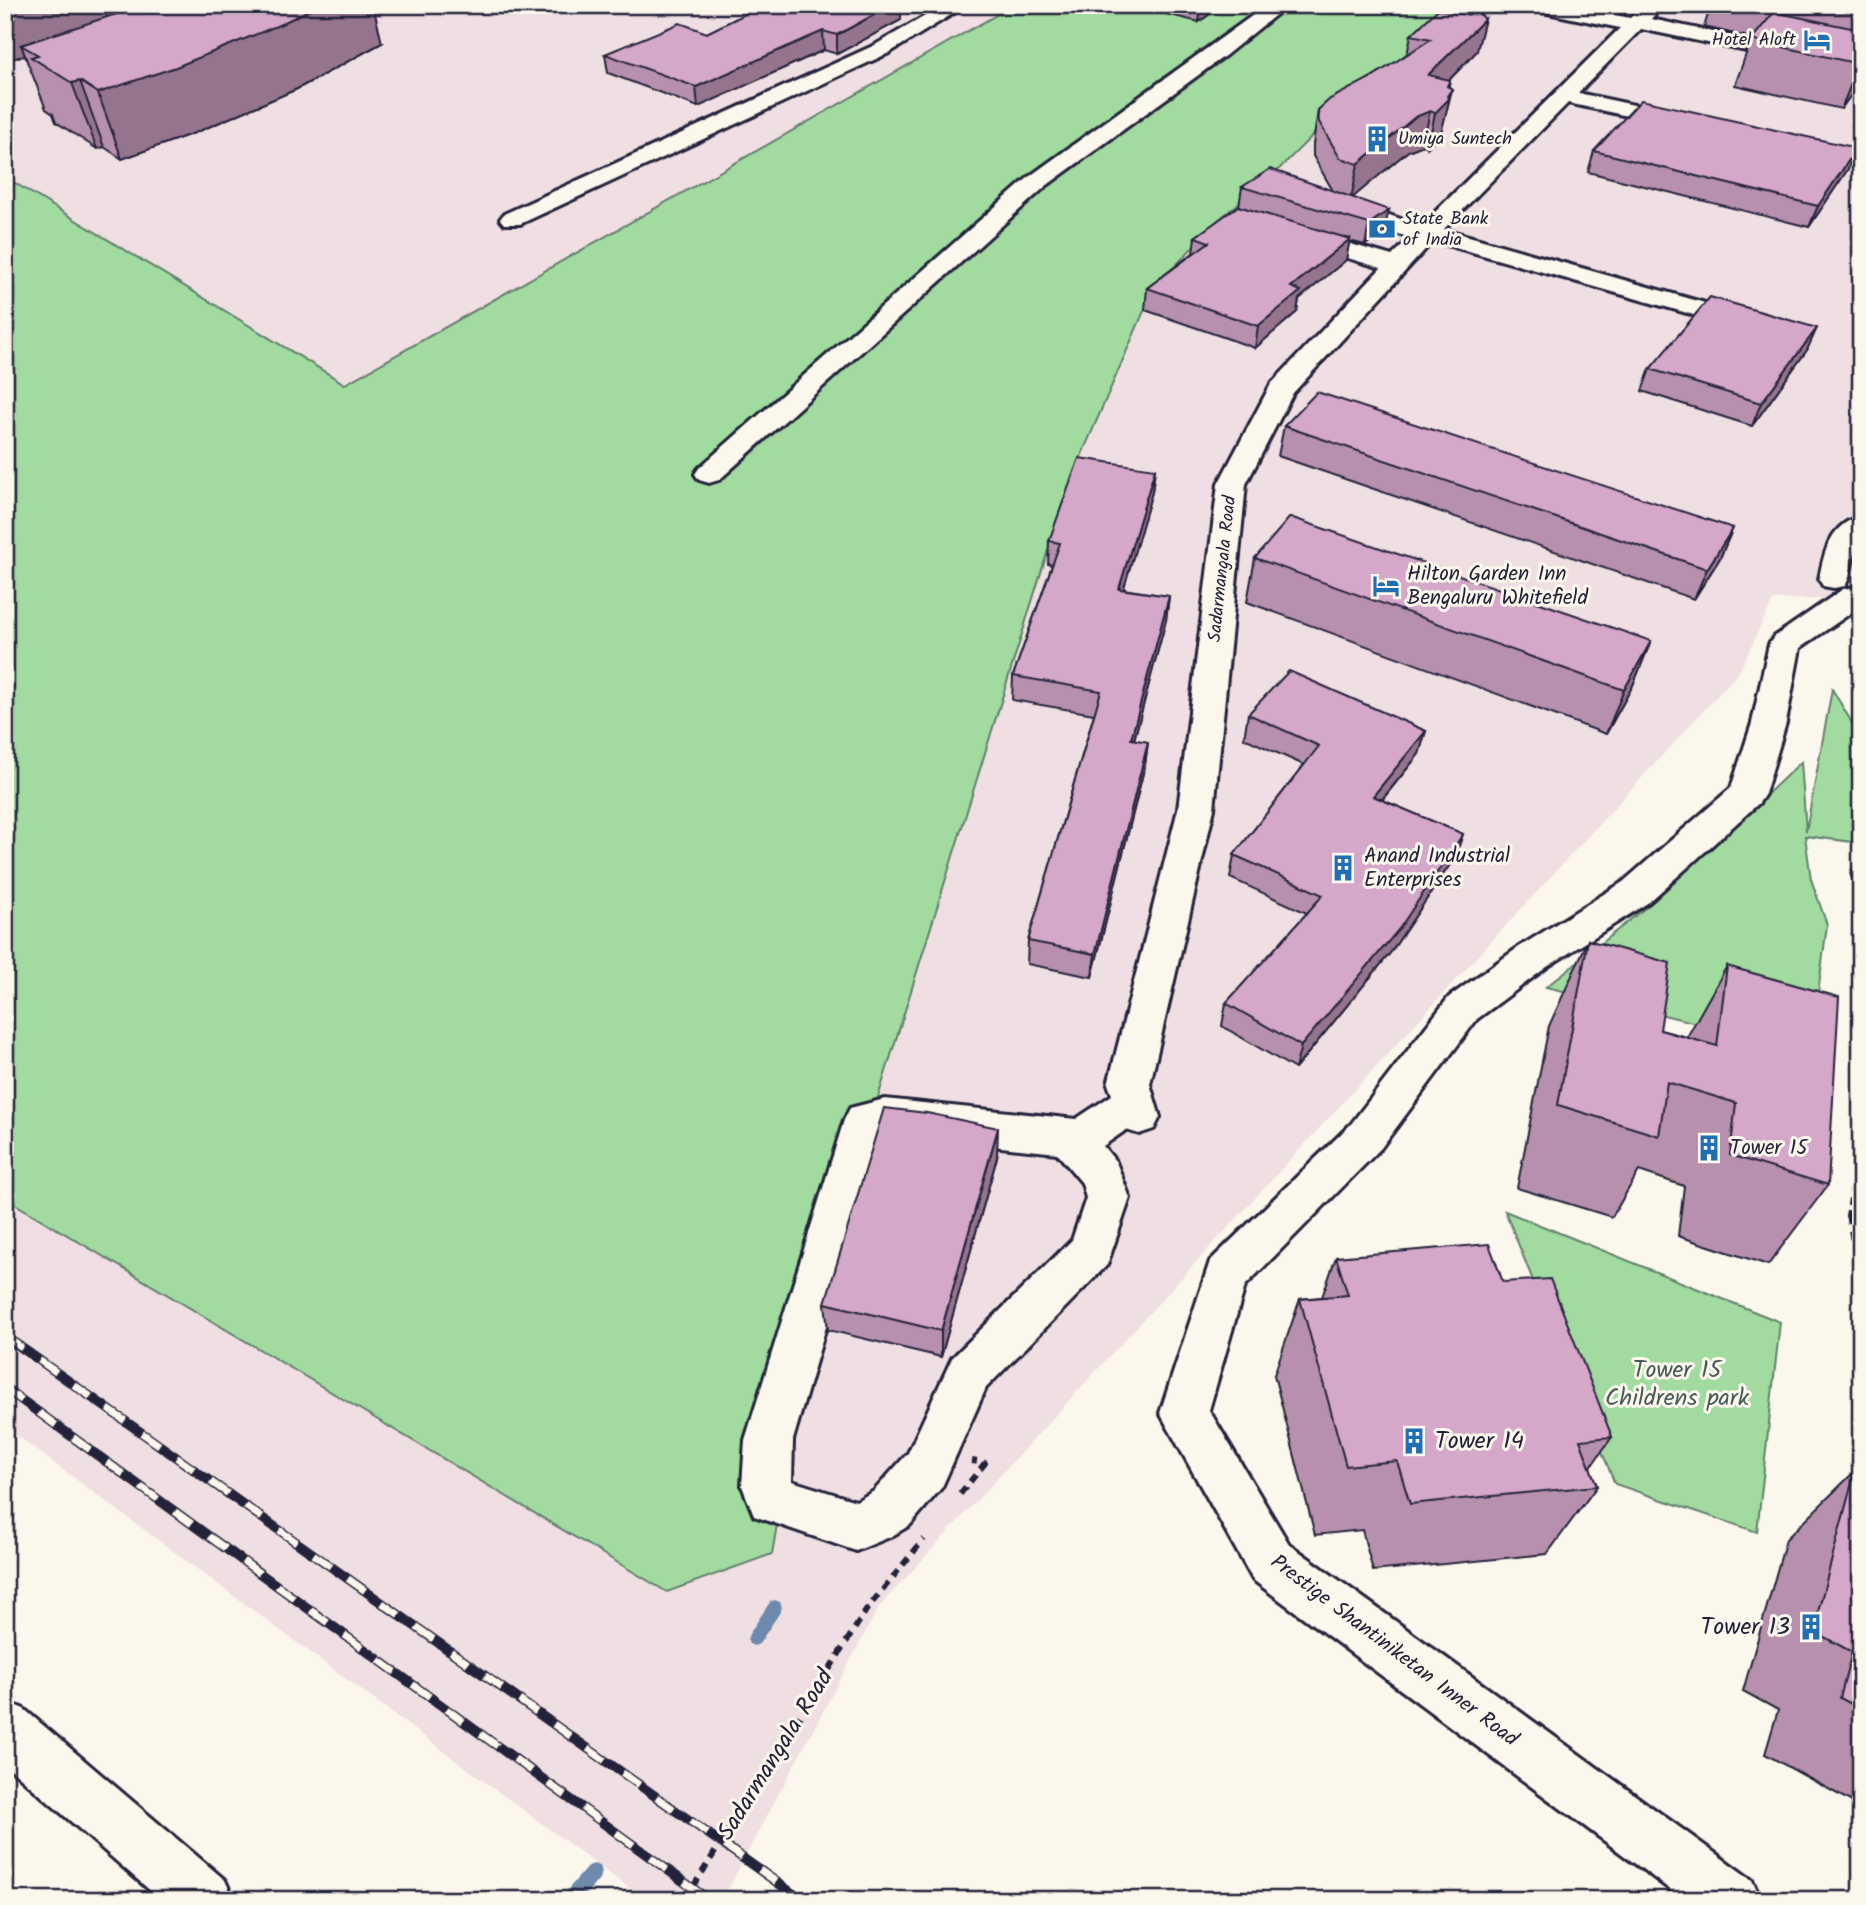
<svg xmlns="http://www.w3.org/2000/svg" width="1866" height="1905" viewBox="0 0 1866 1905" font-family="Kalam,sans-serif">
	<rect width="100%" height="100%" fill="#fbf7ec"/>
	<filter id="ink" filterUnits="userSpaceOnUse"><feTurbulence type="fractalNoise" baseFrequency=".0143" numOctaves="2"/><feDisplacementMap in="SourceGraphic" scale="14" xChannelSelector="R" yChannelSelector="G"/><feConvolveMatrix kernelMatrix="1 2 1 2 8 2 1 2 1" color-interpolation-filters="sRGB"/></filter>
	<g filter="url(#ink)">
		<polygon fill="#f0dfe2" points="5,5 1861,5 1861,598 1773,600 1739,672 879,1607 722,1900 645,1900 5,1427"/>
		<g fill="#a1dba0" stroke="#627e6e" stroke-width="2">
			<polygon points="1014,5 1462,5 1321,127 1272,176 1217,221 1153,290 1067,489 815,1300 772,1554 667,1592 5,1198 5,177 345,384"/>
			<polygon points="1832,689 1861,738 1861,843 1805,836 1811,879 1827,925 1812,1039 1789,1045 1546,987 1655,900 1801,762 1806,831"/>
			<polygon points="1505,1211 1780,1322 1757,1532 1615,1484"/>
		</g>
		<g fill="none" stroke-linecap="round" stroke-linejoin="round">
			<g fill="#6d8aae" fill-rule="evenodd">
				<polygon points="775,1600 780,1602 782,1607 780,1612 759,1644 754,1646 749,1644 747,1639 749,1634 770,1602"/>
				<polygon points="594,1864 600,1866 602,1872 600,1878 581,1900 562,1900 564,1894 588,1866"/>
			</g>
			<g stroke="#22223b" stroke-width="6">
				<g id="minor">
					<polygon points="944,5 967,5 889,53 520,224 504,224 500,219 504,214 875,45"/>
					<polygon points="1267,5 1288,5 1226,55 1046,186 719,480 709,483 699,480 695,474 699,468 1030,176"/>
					<path d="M1529,5H1567L1630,18L1643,5H1663L1651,19L1861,63V75L1641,29L1578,93L1690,117L1693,122L1690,127L1682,128L1568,103L1444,229L1705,303L1709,308L1705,313L1696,316L1687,313L1433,241L1293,393L1246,484L1214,809L1150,1084L1160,1117L1154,1129L1139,1134L1126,1130L1103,1146L1116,1162L1130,1198L1107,1265L986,1388L942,1487L910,1525L892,1536L856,1551L754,1516L742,1486L745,1440L844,1120L850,1108L885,1099L1076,1119L1112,1095L1108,1084L1178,809L1218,484L1271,384L1381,268L1291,241L1287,236L1291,231L1299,229L1392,256L1410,238L1330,210L1326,205L1330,200H1346L1421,226L1620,28L1538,11ZM882,1134L1057,1153L1082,1183L1086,1198L1072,1240L952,1358L908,1453L874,1491L856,1501L792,1481L793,1440Z"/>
					<path d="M1861,516V542C1849,554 1854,572 1845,586L1834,588L1823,586L1819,579C1824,552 1830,524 1861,516Z"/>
					<polygon points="1861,586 1861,606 1800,648 1786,723 1765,794 1759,803 1649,902 1547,967 1477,1019 1381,1148 1245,1286 1209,1410 1289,1544 1752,1880 1761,1900 1684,1900 1253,1580 1160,1413 1210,1261 1351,1124 1449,997 1519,947 1623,882 1731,788 1752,723 1769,644 1774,637 1843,589"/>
					<polygon points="5,1701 24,1709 225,1880 234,1900 161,1900 5,1764"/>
				</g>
			</g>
			<polyline stroke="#22223b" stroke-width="4.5" stroke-dasharray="7 5" stroke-linecap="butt" points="1847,1217 1856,1166 1861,1160"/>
			<g stroke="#22223b" stroke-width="6" stroke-dasharray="9 7" stroke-linecap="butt">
				<polyline points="1848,1215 1861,1281"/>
				<polyline points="960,1494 985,1463 972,1461"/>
				<polyline points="685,1900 867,1609 924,1539"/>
			</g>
			<use href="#minor" fill="#fbf7ec" fill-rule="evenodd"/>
			<g stroke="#22223b" stroke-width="10">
				<g id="rail">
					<polyline points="5,1336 802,1900"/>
					<polyline points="5,1388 709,1900"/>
				</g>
			</g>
			<use href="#rail" stroke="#fbf7ec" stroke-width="7" stroke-dasharray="21" stroke-linecap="butt"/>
		</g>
		<g fill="#b790ad" stroke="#22223b" stroke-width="2">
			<polygon points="5,5 103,5 107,17 382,43 297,89 197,132 122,159 104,147 97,149 56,122 53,114 46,109"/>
			<polygon points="763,5 901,5 901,20 837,54 824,50 698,107 608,73 605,54 707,33"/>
			<polygon points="1129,5 1222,5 1199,22"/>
			<polygon points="1711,5 1861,5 1861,81 1841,109 1735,85 1751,40 1753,38 1704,27"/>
			<polygon points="1468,15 1477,51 1449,80 1449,87 1452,89 1441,133 1428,147 1423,145 1408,151 1352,198 1384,232 1365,245 1349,241 1346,260 1299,299 1297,312 1255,348 1145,310 1147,288 1193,253 1195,237 1239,206 1242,187 1333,191 1313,156 1313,144 1318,110 1407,55 1411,35"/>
			<polygon points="1594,151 1848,169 1809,227 1588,172"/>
			<polygon points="1807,350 1752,426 1642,391 1650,369"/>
			<polygon points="1284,426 1733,528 1720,558 1694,599 1278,456"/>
			<polygon points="1155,469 1152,492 1123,589 1169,596 1166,620 1134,740 1148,742 1145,765 1092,977 1027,964 1028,941 1094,714 1012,700 1013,676 1052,565 1048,564 1049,541"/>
			<polygon points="1255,558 1651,641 1633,685 1606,734 1247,602"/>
			<polygon points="1248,714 1426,731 1419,754 1382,800 1463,834 1455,857 1391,952 1295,1069 1222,1026 1226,1003 1307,913 1230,878 1234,855 1304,765 1244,738"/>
			<polygon points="1861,856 1861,902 1850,873"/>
			<polygon points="1588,940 1660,1030 1687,1037 1727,966 1828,1185 1768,1265 1678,1236 1684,1186 1639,1171 1612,1217 1517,1188 1549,1026"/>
			<polygon points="997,1157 941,1357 828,1330 825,1303"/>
			<polygon points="1336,1257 1503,1282 1612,1437 1590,1468 1597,1486 1547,1554 1373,1571 1362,1530 1315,1535 1274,1375 1300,1299 1322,1297"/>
			<polygon points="1855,1471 1861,1473 1861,1807 1765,1754 1778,1710 1743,1691 1786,1539"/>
		</g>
		<g fill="#95758d" stroke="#22223b" stroke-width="2">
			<polygon points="5,5 103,5 114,37 21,45 25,56 5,60"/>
			<polygon points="319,5 373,5 382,43 297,89 197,132 122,159 98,93"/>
			<polygon points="892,5 901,5 901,20 837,54 837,35"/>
			<polygon points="1201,5 1222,5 1199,22"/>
			<polygon points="1485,19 1477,51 1421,109 1428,75"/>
			<polygon points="823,31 824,50 698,107 696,87"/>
			<polygon points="1861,61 1861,81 1841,109 1859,64"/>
			<polygon points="1450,80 1447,95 1452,89 1441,133 1428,147 1435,113"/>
			<polygon points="80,81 104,147 97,149 72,83"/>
			<polygon points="1430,111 1423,145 1408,151 1351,199 1358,164 1415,117"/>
			<polygon points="1857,148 1848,169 1809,227 1818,206"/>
			<polygon points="1389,210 1384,232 1365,245 1369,224"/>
			<polygon points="1350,239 1346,260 1299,299 1297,312 1255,348 1258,326 1291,287"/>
			<polygon points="1817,328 1807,350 1752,426 1761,403"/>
			<polygon points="1155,469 1152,492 1117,612 1119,589"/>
			<polygon points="1733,528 1720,558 1694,599 1707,569"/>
			<polygon points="1169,596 1166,620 1128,762 1131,739"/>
			<polygon points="1651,641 1633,685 1606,734 1624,690"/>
			<polygon points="1426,731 1419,754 1366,819 1373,796"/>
			<polygon points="1148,742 1145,765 1092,977 1095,954"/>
			<polygon points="1463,834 1455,857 1391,952 1295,1069 1301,1046"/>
			<polygon points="998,1128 997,1157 941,1357 941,1331"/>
		</g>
		<g fill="#d5a7c9" stroke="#22223b" stroke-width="2">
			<polygon points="144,5 319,5 279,25 176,67 98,93 80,81 72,83 31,57 38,55 21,45"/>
			<polygon points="763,5 892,5 837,35 823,31 696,87 605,54 680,23 707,33"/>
			<polygon points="1823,5 1861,5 1861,13"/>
			<polygon points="1438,9 1468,15 1476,10 1485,19 1428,75 1450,80 1447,86 1452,89 1447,96 1449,99 1435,113 1430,111 1415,117 1358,164 1340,158 1319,122 1318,110 1330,99 1372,77 1431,39 1411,35"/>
			<polygon points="1774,12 1861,30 1861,61 1859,64 1751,40"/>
			<polygon points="1641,100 1857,148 1818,206 1594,151"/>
			<polygon points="1270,169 1389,210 1369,224 1242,187"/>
			<polygon points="1238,206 1350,239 1291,287 1301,291 1258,326 1147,288 1209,242 1195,237"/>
			<polygon points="1710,297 1817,328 1761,403 1650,369"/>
			<polygon points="1317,392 1733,528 1707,569 1284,426"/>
			<polygon points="1079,458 1155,469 1119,589 1169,596 1131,739 1148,742 1095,954 1028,941 1101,691 1013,676 1060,543 1049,541"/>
			<polygon points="1290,517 1651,641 1624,690 1255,558"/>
			<polygon points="1289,671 1426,731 1373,796 1463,834 1399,929 1301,1046 1226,1003 1323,895 1234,855 1319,746 1248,714"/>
			<polygon points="1588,940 1670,963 1660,1030 1717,1046 1727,966 1839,997 1828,1185 1730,1155 1736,1103 1667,1082 1659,1136 1558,1105"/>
			<polygon points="884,1108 927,1113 998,1128 941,1331 825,1303"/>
			<polygon points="1489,1244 1503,1282 1550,1279 1612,1437 1580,1440 1597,1486 1410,1504 1397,1461 1346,1466 1300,1299 1348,1295 1336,1257"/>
			<polygon points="1855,1471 1861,1473 1861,1709 1840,1698 1852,1652 1813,1631"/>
		</g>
	</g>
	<defs>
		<g id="hotel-bare" transform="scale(2.1)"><path d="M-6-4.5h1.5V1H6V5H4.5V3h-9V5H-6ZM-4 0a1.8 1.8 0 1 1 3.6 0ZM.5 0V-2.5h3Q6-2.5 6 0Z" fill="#1f6fb2" stroke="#fbf7ec" stroke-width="2.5" paint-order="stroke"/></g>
		<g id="building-bare" transform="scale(2.1)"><path d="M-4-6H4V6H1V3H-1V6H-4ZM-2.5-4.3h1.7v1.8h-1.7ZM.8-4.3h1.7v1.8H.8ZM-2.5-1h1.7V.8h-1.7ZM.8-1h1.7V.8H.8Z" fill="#1f6fb2" stroke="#fbf7ec" stroke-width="2.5" paint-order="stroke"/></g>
		<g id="bank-bare" transform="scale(2.1)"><path d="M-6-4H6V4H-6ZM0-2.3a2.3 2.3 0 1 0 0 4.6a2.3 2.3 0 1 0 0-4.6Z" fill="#1f6fb2" stroke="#fbf7ec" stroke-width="2.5" paint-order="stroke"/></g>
	</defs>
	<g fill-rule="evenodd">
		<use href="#hotel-bare" x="1817" y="40"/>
		<use href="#building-bare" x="1377" y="139"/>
		<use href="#bank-bare" x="1382" y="229"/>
		<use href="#hotel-bare" x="1386" y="586"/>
		<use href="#building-bare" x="1343" y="868"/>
		<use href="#building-bare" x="1709" y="1148"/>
		<use href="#building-bare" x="1414" y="1441"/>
		<use href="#building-bare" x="1811" y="1627"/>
	</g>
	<g text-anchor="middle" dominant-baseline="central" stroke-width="6" stroke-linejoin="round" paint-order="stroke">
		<g font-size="18" fill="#22223b" stroke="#fbf7ec" text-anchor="start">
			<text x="1796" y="40" text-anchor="end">Hotel Aloft</text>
			<text x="1398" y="139">Umiya Suntech</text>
			<text x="1403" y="219">State Bank<tspan x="1403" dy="21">of India</tspan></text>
		</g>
		<g font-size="18" fill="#22223b" stroke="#fbf7ec">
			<text transform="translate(1223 569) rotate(-84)">Sadarmangala Road</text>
		</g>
		<g font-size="21" fill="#22223b" stroke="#fbf7ec" text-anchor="start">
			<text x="1407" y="574">Hilton Garden Inn<tspan x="1407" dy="24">Bengaluru Whitefield</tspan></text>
			<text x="1364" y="856">Anand Industrial<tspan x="1364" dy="24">Enterprises</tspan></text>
			<text x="1730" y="1148">Tower 15</text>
		</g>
		<g font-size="21" fill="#22223b" stroke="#fbf7ec">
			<text transform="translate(1394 1651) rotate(37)">Prestige Shantiniketan Inner Road</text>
		</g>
		<g font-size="24" fill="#485a59" stroke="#fbf7ec">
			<text x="1677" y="1370">Tower 15<tspan x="1677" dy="28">Childrens park</tspan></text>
		</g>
		<g font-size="24" fill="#22223b" stroke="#fbf7ec" text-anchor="start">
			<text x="1435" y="1441">Tower 14</text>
			<text x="1790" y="1627" text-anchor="end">Tower 13</text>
		</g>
		<g font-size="24" fill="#22223b" stroke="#fbf7ec">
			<text transform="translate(776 1755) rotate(-58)">Sadarmangala Road</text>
		</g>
	</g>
	<rect width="1866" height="1905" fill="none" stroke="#fbf7ec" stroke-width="28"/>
	<rect x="14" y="14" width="1838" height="1877" fill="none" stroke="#22223b" stroke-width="2.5" filter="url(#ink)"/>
</svg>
